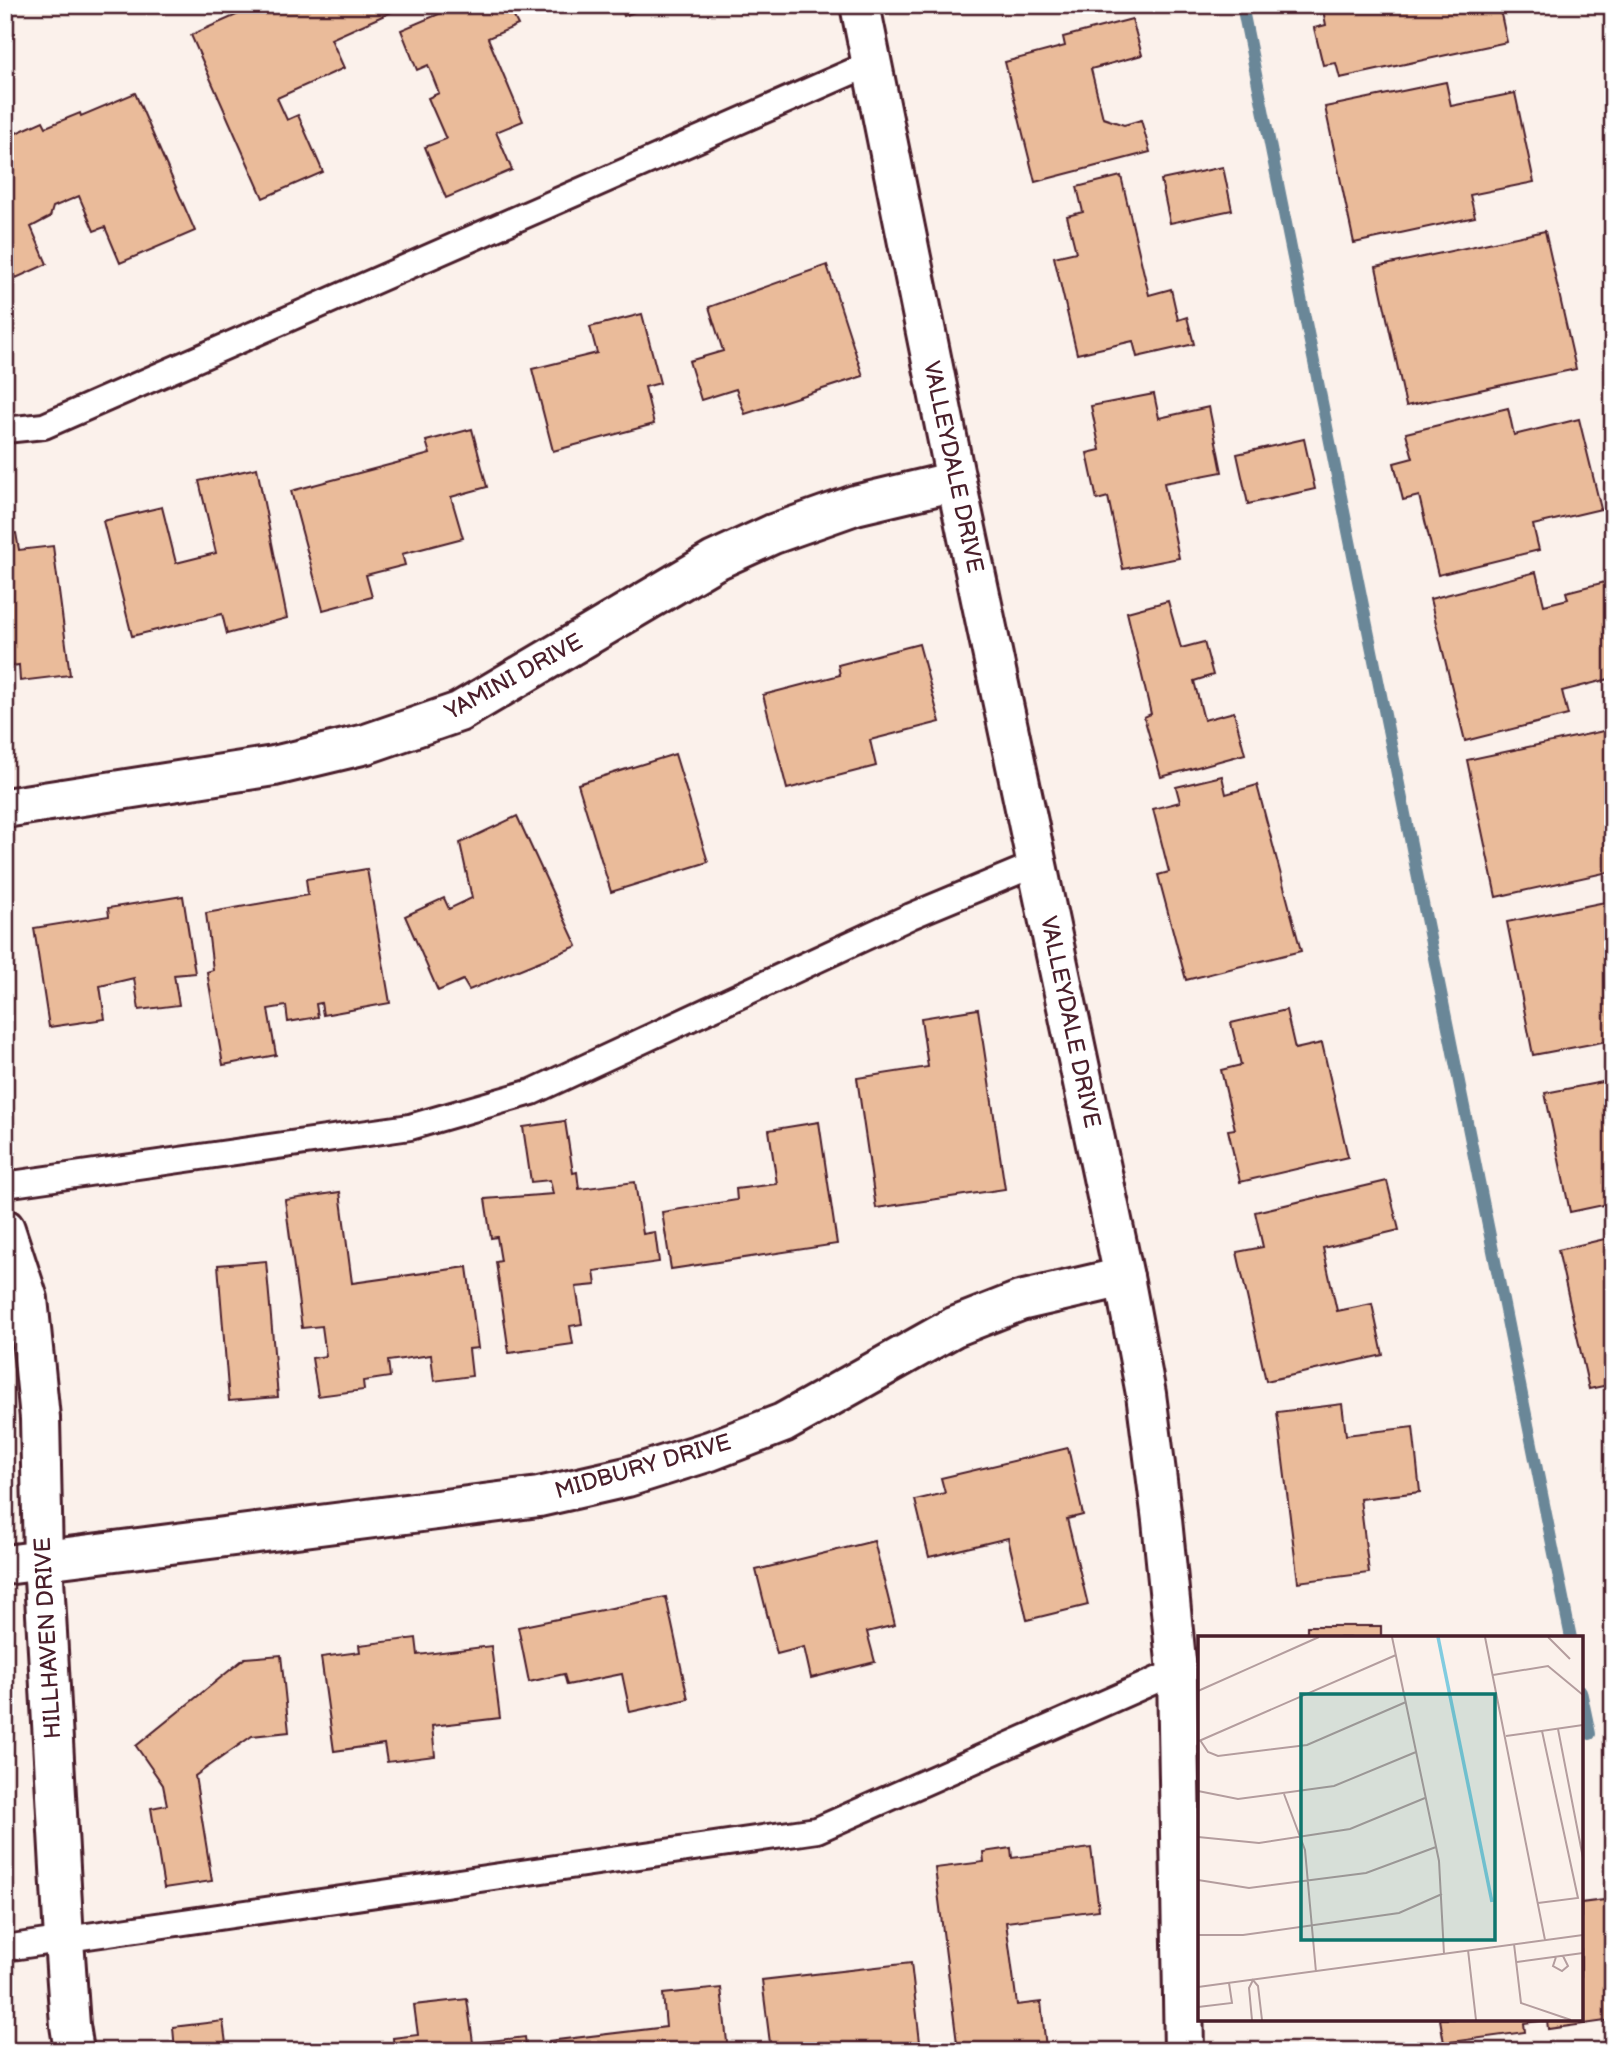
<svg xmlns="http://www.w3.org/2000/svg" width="1618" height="2056" viewBox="0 0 1618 2056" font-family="'Balsamiq Sans',sans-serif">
	<rect width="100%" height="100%" fill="#fbf1eb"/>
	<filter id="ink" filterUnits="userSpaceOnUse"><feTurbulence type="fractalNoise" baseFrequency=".0143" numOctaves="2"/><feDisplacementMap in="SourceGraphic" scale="14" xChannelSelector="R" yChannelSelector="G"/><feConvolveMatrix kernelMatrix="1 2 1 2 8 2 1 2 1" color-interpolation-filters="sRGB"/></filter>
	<g filter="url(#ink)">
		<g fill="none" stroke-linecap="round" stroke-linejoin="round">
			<g stroke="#6b8798" stroke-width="12">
				<polyline points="1242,5 1571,1638"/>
				<polyline points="1581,1691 1590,1734"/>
			</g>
		</g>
		<g fill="#eabb9a" stroke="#4a1f2b" stroke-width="2">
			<polygon points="259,5 407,5 331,39 344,68 277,98 287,120 298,115 323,172 263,198 191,35"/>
			<polygon points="460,5 532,5 512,13 518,25 488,38 523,121 496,132 512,170 446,198 425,147 446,139 428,98 439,93 428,65 417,70 401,30"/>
			<polygon points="620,5 653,5 624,16"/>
			<polygon points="1322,5 1499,5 1507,42 1340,78 1336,63 1323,65 1314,28 1326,25"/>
			<polygon points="1132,19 1142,55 1091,69 1103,118 1124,125 1141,120 1150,152 1035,182 1005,62 1065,46 1063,37"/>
			<polygon points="1446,82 1451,106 1515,93 1534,182 1470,195 1475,217 1354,243 1325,107"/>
			<polygon points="135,93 195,231 120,263 105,227 94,231 79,196 53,207 50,217 31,227 47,264 16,278 5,254 5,138 43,121 46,127 80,113 81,116"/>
			<polygon points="1223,167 1232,210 1170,223 1161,180"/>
			<polygon points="1121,176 1149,295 1171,289 1178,320 1187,317 1194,344 1137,357 1133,341 1077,354 1054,257 1076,252 1067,216 1083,212 1077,187"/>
			<polygon points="1545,231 1576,369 1406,406 1376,267"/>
			<polygon points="827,265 863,376 745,414 736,389 701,400 689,361 723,351 709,307"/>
			<polygon points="642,314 660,383 645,387 654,424 553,451 532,369 597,353 590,327"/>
			<polygon points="1154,394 1159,418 1209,407 1222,472 1164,483 1179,558 1123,569 1108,497 1097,500 1087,453 1100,450 1091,406"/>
			<polygon points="1508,408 1514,435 1579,419 1601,509 1533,525 1539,550 1438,575 1419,496 1403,500 1394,463 1413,458 1406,433"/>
			<polygon points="472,429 487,487 451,497 463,538 402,554 405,565 366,575 372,597 323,610 291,491 430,454 426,441"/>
			<polygon points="1304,439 1315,489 1248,504 1237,454"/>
			<polygon points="257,468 287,618 227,634 222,614 132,636 103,521 162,507 176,563 216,553 199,481"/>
			<polygon points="16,533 19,550 53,546 70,675 20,681 19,665 5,667 5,534"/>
			<polygon points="1536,572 1544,605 1568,599 1566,592 1613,580 1613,678 1562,691 1568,715 1465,741 1430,599"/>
			<polygon points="1168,601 1181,648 1204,642 1213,675 1194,681 1204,720 1234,712 1245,754 1161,777 1144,717 1151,714 1127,612"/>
			<polygon points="919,644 940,722 870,740 876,766 787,789 763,695 840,675 838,665"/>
			<polygon points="1613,729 1613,871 1496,897 1467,760"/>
			<polygon points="675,754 708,862 611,892 578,784"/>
			<polygon points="1222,776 1226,794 1257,785 1301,951 1186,980 1158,875 1169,872 1153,809 1180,802 1176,787"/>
			<polygon points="517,816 577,946 469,990 463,980 438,991 405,916 444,898 449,909 472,898 460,843"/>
			<polygon points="367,869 390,1003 323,1015 321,1003 316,1004 318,1017 288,1022 286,1006 268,1009 276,1055 223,1065 207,972 213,970 206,913 308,895 306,879"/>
			<polygon points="183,896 195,973 174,975 179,1005 139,1010 134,978 100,986 105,1019 49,1027 34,928 109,916 108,908"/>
			<polygon points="1610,901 1613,916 1613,1040 1533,1055 1507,922"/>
			<polygon points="978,1009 1005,1189 876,1208 857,1078 928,1067 921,1018"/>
			<polygon points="1286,1010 1295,1049 1322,1043 1348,1157 1240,1182 1228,1130 1235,1129 1221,1070 1241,1065 1231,1023"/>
			<polygon points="1613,1080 1613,1203 1570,1212 1545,1093"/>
			<polygon points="565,1121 573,1173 577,1172 579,1189 635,1182 643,1234 655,1232 659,1262 594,1271 596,1285 576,1287 582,1324 570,1326 573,1344 509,1353 496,1262 501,1261 497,1237 491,1238 485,1199 553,1194 550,1180 531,1182 523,1127"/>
			<polygon points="819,1122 837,1244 671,1269 662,1212 737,1200 736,1189 777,1184 769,1130"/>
			<polygon points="1387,1181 1399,1230 1323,1248 1337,1311 1372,1304 1383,1355 1266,1381 1237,1252 1263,1247 1255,1212"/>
			<polygon points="340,1192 352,1283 467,1267 478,1348 469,1349 472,1376 434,1381 431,1355 388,1361 390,1377 363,1381 364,1390 318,1396 312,1358 326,1356 322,1326 302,1328 285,1200"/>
			<polygon points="1613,1237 1613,1384 1589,1389 1558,1250"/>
			<polygon points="266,1261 278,1397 229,1401 218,1265"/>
			<polygon points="1342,1404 1346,1435 1413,1427 1420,1492 1360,1499 1369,1573 1298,1582 1277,1412"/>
			<polygon points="1068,1448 1083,1515 1067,1519 1088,1605 1027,1620 1008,1538 929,1557 915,1500 945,1493 941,1478"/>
			<polygon points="874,1541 895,1625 867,1632 875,1662 811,1678 804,1647 777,1654 756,1570"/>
			<polygon points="666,1597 688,1699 630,1712 622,1674 567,1685 564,1674 529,1682 518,1627"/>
			<rect x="1307" y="1626" width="74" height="12"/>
			<polygon points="416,1638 418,1655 491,1646 500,1718 432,1726 435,1756 387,1762 384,1744 334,1751 321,1657 360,1652 359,1645"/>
			<polygon points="281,1655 289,1732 252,1736 195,1776 212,1881 164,1888 151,1808 167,1805 163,1785 136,1746 245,1658"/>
			<polygon points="1011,1848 1012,1858 1091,1848 1099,1910 1006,1922 1017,2005 1041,2002 1046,2048 1025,2051 958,2051 935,1868 984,1862 983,1852"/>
			<polygon points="1613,1899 1613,2020 1548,2029 1547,2020 1524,2023 1525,2032 1444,2043 1440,2019 1581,2019 1581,1903"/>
			<polygon points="911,1963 921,2051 771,2051 762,1980"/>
			<polygon points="721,1988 728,2051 550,2051 549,2041 666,2027 663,1994"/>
			<polygon points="467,1999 473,2043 525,2037 527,2051 394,2051 393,2038 418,2035 414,2005"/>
			<polygon points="223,2021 227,2051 175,2051 173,2027"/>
			<polygon points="318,2045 318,2051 252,2051"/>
		</g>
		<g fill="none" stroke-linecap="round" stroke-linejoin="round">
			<g stroke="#4a1f2b" stroke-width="30">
				<g id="lane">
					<polyline points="5,430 44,426 872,63"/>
					<polyline points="5,1185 410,1127 532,1092 911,916 1036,864"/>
					<polyline points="5,1948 817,1830 1177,1671"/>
				</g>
			</g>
			<g stroke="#4a1f2b" stroke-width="44">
				<g id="street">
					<polyline points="860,5 956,481 1124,1277 1146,1394 1162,1520 1177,1671 1184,2051"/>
					<polyline points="5,808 274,766 366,744 459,712 714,561 773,534 855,505 956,481"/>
					<polyline points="5,1229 28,1299 40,1418 43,1560 64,1940 70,2025 74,2051"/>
					<polyline points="5,1565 539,1497 627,1477 710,1451 783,1423 954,1327 1020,1301 1124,1277"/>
				</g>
			</g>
			<use href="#lane" stroke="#fff" stroke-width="24"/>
			<use href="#street" stroke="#fff" stroke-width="38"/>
		</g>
	</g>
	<g text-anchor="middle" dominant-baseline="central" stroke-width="5" stroke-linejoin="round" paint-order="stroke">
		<g font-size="23" fill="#4a1f2b" stroke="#fff">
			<text transform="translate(953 467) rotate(78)">VALLEYDALE DRIVE</text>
			<text transform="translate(514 677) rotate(-29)">YAMINI DRIVE</text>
			<text transform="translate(1070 1022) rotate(78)">VALLEYDALE DRIVE</text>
			<text transform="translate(643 1467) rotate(-16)">MIDBURY DRIVE</text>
			<text transform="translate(48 1638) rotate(-93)">HILLHAVEN DRIVE</text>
		</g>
	</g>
	<g transform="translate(1198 1636)">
		<rect width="385" height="385" fill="#fbf1eb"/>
		<path fill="none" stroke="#81cce0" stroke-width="3.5" d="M240,1L294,266"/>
		<path fill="none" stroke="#b49d9e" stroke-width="2" d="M194,1L241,225L246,318M287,1L347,304M350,1L372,23M295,39L350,30L385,59M0,55L121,1M360,93L385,222M308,100L385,89M2,104L10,116L20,120L109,109L208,66M1,105L198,19M0,155L40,163L136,150L218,116M86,158L107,214L118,336M0,201L61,207L152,193L227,162M0,244L51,252L168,237L238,211M340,267L380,262L344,95M0,299H45L201,277L244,258M316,308L323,367L373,384M270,314L278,384M358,321L355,330L364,335L370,330L365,320M319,326L385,317M0,351L385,299M0,371L34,367L31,347M54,384L51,352L55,344L60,350L64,384"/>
		<path fill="#0f766e" fill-opacity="0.15" stroke="#0f766e" stroke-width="3.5" d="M103,58H297V304H103Z"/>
		<rect width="385" height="385" fill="none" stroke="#4a1f2b" stroke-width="3.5"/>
	</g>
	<rect width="1618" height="2056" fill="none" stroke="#fff" stroke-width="28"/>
	<rect x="14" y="14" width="1590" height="2028" fill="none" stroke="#4a1f2b" stroke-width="2.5" filter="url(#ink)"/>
</svg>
